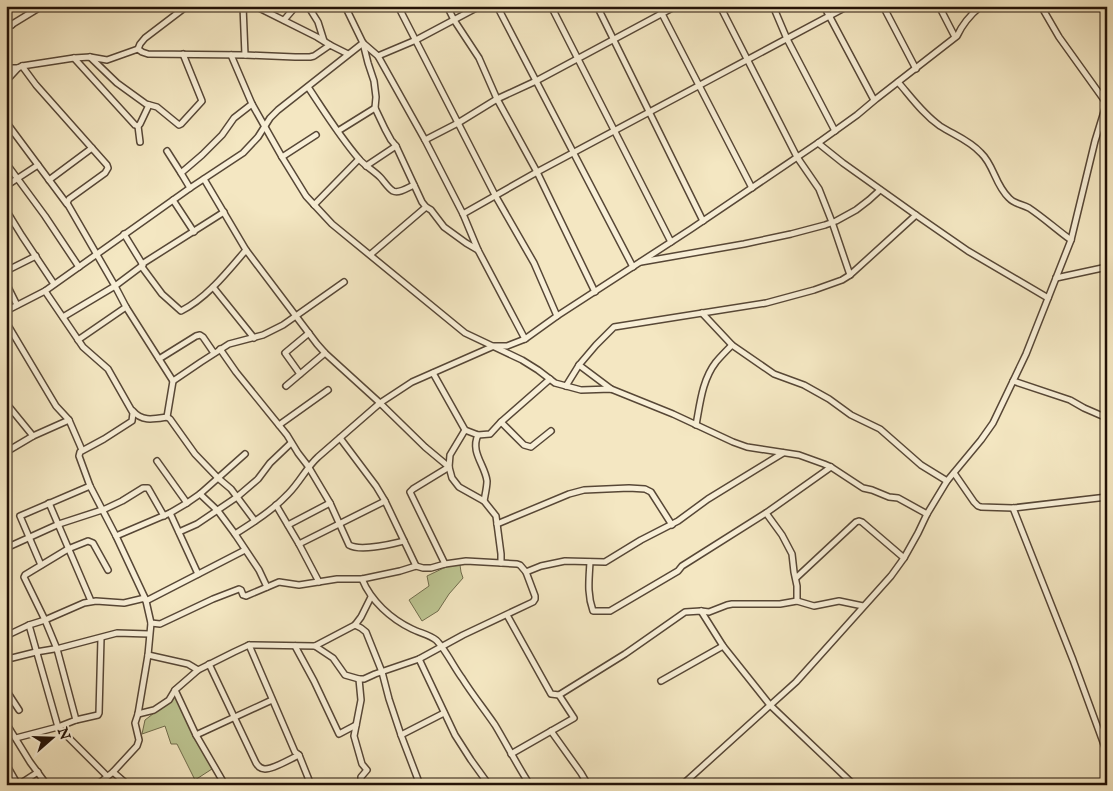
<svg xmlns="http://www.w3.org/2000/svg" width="1113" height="791" viewBox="0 0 1113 791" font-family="'IM FELL English',serif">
	<rect width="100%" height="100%" fill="#f4e7c2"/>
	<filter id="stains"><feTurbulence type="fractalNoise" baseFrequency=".004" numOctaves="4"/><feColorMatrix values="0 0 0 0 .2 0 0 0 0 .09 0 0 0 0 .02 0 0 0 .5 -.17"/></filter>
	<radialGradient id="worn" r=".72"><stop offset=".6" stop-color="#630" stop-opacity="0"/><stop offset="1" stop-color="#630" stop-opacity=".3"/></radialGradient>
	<g fill="#bdc592" stroke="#706c4c">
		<polygon points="450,565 460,565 461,572 463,578 449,594 438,611 422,621 409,600 429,586 427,576"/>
		<polygon points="175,697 212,769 195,780 177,744 171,744 165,726 142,734 145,720"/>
	</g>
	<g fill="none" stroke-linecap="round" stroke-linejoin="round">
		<g stroke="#574736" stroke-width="8">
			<g id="street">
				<polyline points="243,6 245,55"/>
				<polyline points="255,6 317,37 330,45"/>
				<polyline points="308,6 318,22 324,41"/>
				<polyline points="398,6 495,195 534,263 557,316"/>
				<polyline points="447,6 454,20 479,58 497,99 537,172 595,292"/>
				<polyline points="497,6 633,267"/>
				<polyline points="551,6 671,242"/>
				<polyline points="597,6 703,221"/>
				<polyline points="658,6 752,188"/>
				<polyline points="720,6 797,157 819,189 832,222 850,275"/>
				<polyline points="773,6 787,39 835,131"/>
				<polyline points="824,6 874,100"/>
				<polyline points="883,6 916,69"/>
				<polyline points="939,6 955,37"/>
				<polyline points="1041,6 1059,37 1107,104"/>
				<polyline points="6,20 12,25"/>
				<polyline points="284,20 296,6"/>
				<polyline points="6,28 42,6"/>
				<polyline points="363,43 368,63 374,81 376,97 375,108 385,129 391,140 396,146 422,202 426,207 431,210 444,227 466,243 478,250 525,339"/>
				<polyline points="363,43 378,56 425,140 463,214 478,250"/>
				<polyline points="138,49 140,44 145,38 187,6"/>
				<polyline points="231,55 252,104 282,157 306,196 332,224 465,333 522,360 538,370 555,383 581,390 611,389 673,414 733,442 747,447 799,455 824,464 831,467 863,488 872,490 889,497 898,498 927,514"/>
				<polyline points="378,56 416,40 480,6"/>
				<polyline points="90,57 117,83 146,104 157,107 179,125 181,124 202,101 183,54"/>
				<polyline points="74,58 135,125 138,126 140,124 149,105"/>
				<polyline points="22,66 36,85 107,165 108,168 105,173 69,199 67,203 115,286 63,317"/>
				<polyline points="6,68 18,68 22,66 74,58 90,57 107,60 138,49 142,52 148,54 245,55 295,57 310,57 314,56 330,45 348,54"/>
				<polyline points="6,81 18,68"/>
				<path d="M898,82C911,97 923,114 940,126C954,135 969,140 981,153C994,165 995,185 1009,198C1014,204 1022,204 1029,208C1044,218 1057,230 1071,240"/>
				<path d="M308,87C324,111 340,137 359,159C365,166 373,170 380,177C384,181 388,188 393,191C399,194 409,187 414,185"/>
				<polyline points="6,122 67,204"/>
				<polyline points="138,126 140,142"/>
				<polyline points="338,131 375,108"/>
				<polyline points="425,140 458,123 497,99 536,81 676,6"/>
				<polyline points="167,151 181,173"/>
				<polyline points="282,157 316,135"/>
				<polyline points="6,163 45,216 79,267"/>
				<polyline points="366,166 396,146"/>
				<polyline points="204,179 246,250 317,344 325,353 380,403 425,447 449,467 413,489 410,492 445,564"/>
				<polyline points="49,180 92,148"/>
				<polyline points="6,186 38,165"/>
				<polyline points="190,188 181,173 202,155 222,135 234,118 252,104"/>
				<polyline points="173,200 194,232"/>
				<polyline points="314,205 359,159"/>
				<polyline points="6,210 22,236 54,284"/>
				<polyline points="463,214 537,172 848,6"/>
				<polyline points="916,215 968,251 1048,298"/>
				<polyline points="124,234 143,265 115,286 126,307 173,381 201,362 229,344 263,335 283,325 344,282"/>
				<polyline points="371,254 426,207"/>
				<polyline points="641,262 744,244 791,234 825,225 836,221 856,210 869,200 880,190"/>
				<polyline points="142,264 224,212"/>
				<path d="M142,267L162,294L181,311C207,298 228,271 246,250"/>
				<polyline points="6,271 36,256"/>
				<polyline points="1056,278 1107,267"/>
				<polyline points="6,283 17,305"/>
				<polyline points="213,287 254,338"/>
				<polyline points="6,311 45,291 190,188 243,153 258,137 270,118 278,110 363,43 345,6"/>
				<polyline points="702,313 732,345 774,374 804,385 829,399 851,415 880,429 921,465 947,481"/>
				<polyline points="6,322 56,406 69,420 82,450"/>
				<polyline points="78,340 126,307"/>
				<path d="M220,349L236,372L287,435L298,453L308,466L330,503L349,545C361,552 391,544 404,541"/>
				<polyline points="159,359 196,336 200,335 203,337 214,353"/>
				<polyline points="433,373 465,430 478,435 490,434 501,422 550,379"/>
				<polyline points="300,374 285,353 309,333"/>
				<polyline points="1013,381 1070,400 1084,408 1107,418"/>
				<polyline points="286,386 325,353"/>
				<polyline points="566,386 579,365"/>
				<polyline points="611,389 579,365 596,345 614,327 766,303 814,290 842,280 850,275 916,215 843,163 818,143"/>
				<polyline points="6,403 33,436"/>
				<path d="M133,411C142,422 154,419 167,417L170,419L195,454L218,478L231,489L255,521"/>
				<polyline points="167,417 173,381"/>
				<polyline points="501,422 524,445 531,447 551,431"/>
				<polyline points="279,425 328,390"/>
				<path d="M696,425C700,404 702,380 716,362C721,356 727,350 732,345"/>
				<polyline points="465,430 450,455 449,467 452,478 459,487 484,501 496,516 501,554 501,563"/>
				<path d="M478,435C470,452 485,465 487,481C487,487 485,495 484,501"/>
				<polyline points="340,438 376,486 385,501 416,566"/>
				<polyline points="6,452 33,436 69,420"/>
				<polyline points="157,461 187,503"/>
				<polyline points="954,473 974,502 978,506 981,507 1013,508 1107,497"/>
				<polyline points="90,486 116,536 145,598"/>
				<polyline points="200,494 218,511 235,534 259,570 267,587"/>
				<polyline points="49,503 91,601"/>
				<polyline points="276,505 299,544 319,582"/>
				<polyline points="1013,508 1073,660 1107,753"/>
				<polyline points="170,513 198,574"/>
				<polyline points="766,513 782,535 792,554 794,572 797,586 797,601"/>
				<polyline points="497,524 569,494 584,490 629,488 645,489 651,492 672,525"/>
				<polyline points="288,525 330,503"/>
				<polyline points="179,532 197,524 237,497 258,479 270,463 291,443"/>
				<path d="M235,534C254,522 273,510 288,494C300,482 306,468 318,457L380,403L412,382L494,346H507L525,339L557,316L691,229L818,143L857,115L876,99L957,36C963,23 970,15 981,6"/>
				<polyline points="116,536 170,513 187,503 200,494 245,454"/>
				<polyline points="299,544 385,501"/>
				<polyline points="6,548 59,524 105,509 122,501 143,488 148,488 164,516"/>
				<path d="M590,562C589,580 587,594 593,611H610L678,571L682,566L766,513L831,467"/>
				<polyline points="41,565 20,516 90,486 79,456 80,452 104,439 132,421 133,413 108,369 83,347 45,291"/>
				<polyline points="796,578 856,522 859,521 862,522 904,558"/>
				<path d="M362,579C371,601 391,619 412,629C420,633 430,635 436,640C444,647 455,669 462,678C472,694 484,709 495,725C507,745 517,765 530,785"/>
				<polyline points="701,611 723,646 770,705 854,785"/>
				<polyline points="507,615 551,694 559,695"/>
				<polyline points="151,623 160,624 213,599 239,589 241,590 243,595 246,596 279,582 299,585 337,579 362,579 400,571 416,566 423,568 431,568 445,564 466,561 517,564 520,565 526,572 541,566 565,561 605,562 641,540 678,521 708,499 783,453"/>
				<polyline points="29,625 58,727 107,776"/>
				<polyline points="355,625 361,628 366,632 382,672 389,699 401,735 420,785"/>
				<polyline points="6,638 10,634 29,625 45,620 84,603 96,601 124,603 145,598 146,601 245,550"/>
				<polyline points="249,645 295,752 299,755 311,785"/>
				<polyline points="295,646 314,681 339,734 356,725"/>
				<polyline points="315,646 355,625 361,617 371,597"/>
				<polyline points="6,655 12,658 36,652 60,648 117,633 149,634"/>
				<polyline points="148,655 188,664 198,670 234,652 249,645 315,646 333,658 345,675 359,679 364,679 375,674 419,659 463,635 533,602 535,599 535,596 526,572"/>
				<polyline points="419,659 455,735 471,760 489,785"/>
				<path d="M209,664L256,763C258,766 260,769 265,769C274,769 290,759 299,755"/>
				<polyline points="359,679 361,700 354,736 362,764 367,770 361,777 361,785"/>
				<polyline points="661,681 723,646"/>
				<polyline points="6,690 19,710"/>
				<polyline points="175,690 196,735 225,785"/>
				<polyline points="138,714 154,710 169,700 175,690 198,670"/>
				<polyline points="76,720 98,715 99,713 101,638"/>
				<polyline points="6,723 30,762 47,785"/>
				<polyline points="551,731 581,773 588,785"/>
				<polyline points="196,735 272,700"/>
				<polyline points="401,735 444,713"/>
				<polyline points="16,738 58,727 76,720 57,649 45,620 24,577 25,575 68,549 88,541 93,543 108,570"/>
				<polyline points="511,754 574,718 559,695 625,654 685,612 701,611 709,612 727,605 732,604 780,604 797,601 814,606 839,601 863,606"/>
				<polyline points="6,764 18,785"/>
				<polyline points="113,772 128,785"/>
				<polyline points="18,785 38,772"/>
				<polyline points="97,785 113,772 137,746 139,740 135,723 138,714 148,655 151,623 146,601"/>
				<polyline points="682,785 796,682 891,576 904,558 918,533 927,514 947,481 981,440 993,423 1026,354 1071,240 1095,141 1107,102"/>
			</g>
		</g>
		<use href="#street" stroke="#f8efd7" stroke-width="5"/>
	</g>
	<rect width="1113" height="791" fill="none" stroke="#f4e7c2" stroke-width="25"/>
	<rect x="8" y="8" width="1098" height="776" fill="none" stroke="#231207" stroke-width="2.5"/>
	<rect x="12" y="12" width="1088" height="766" fill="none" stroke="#231207"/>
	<g transform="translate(52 738) rotate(70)" stroke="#f8efd7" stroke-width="4" paint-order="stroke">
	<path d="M0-4L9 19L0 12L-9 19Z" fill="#231207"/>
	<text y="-8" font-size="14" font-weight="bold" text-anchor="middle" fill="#231207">N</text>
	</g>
	<rect width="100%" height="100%" filter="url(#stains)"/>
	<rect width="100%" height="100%" fill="url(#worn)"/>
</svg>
